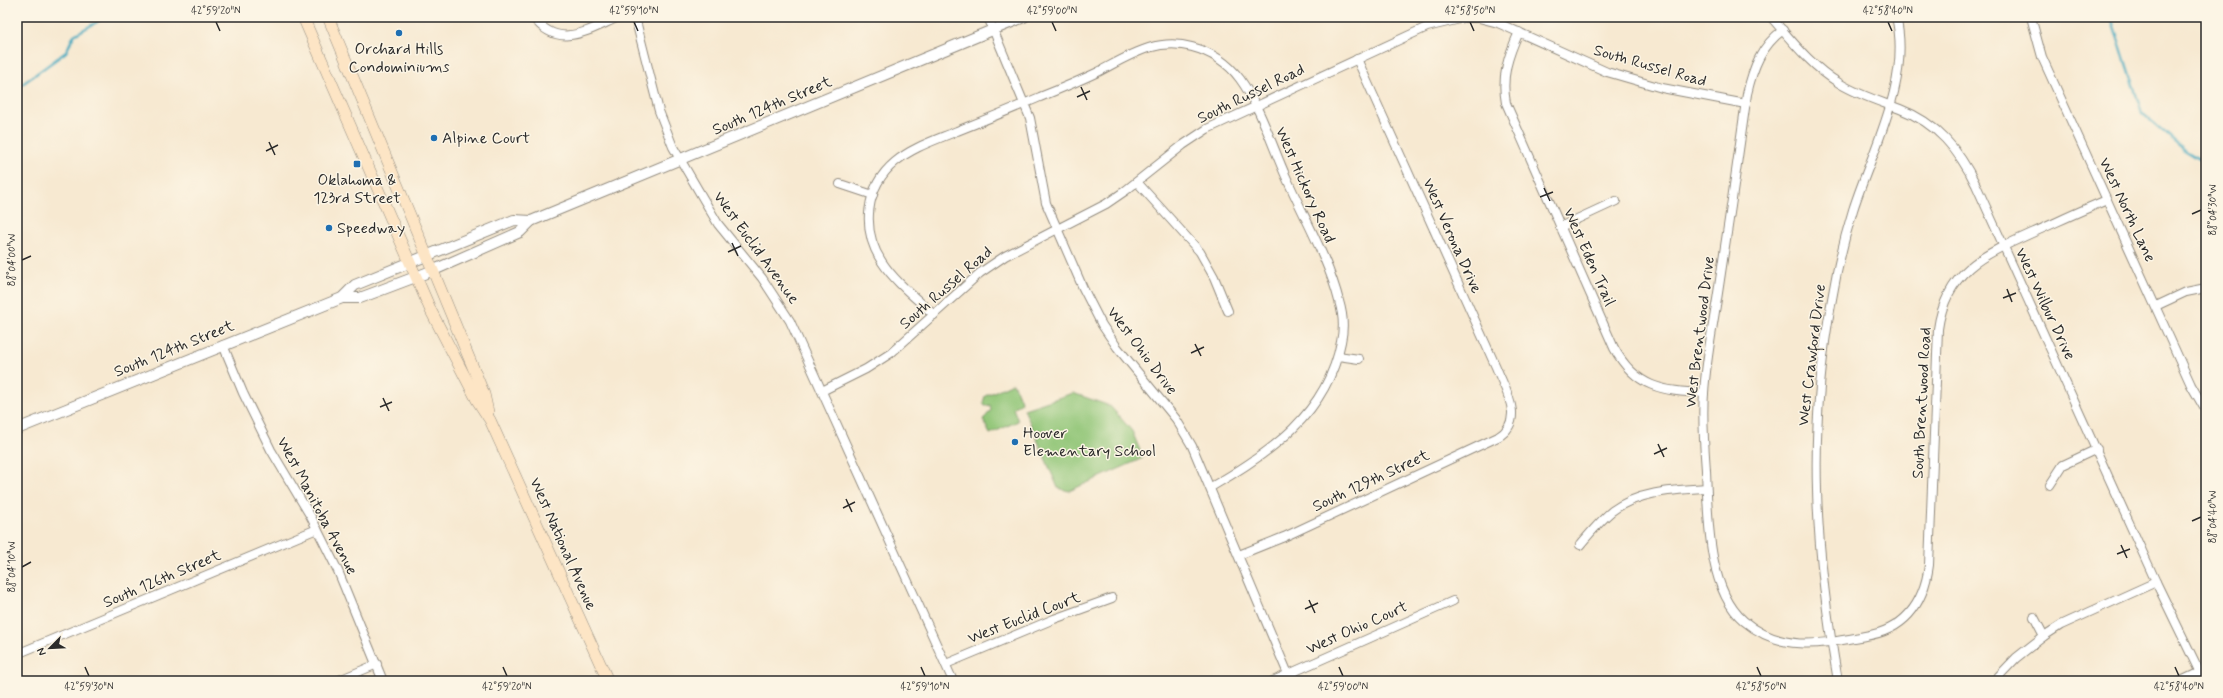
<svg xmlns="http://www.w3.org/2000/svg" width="2223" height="698" viewBox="0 0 2223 698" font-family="Mynerve,sans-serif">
	<rect width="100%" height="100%" fill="#fcf5e5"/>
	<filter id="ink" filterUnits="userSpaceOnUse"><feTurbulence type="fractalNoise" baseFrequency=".025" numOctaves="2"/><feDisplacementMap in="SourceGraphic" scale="8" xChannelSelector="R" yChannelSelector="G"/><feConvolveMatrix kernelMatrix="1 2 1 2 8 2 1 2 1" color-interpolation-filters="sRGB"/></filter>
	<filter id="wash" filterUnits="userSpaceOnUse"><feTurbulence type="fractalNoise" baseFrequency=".012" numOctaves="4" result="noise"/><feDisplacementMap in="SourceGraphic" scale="16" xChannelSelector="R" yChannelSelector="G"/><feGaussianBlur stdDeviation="0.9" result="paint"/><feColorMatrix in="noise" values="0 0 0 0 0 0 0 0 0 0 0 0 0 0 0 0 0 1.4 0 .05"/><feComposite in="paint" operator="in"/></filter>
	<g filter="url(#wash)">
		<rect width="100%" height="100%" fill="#f7e9d1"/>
		<g fill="#92c678" stroke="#5e7852">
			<polygon points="1013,383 1022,403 1013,408 1018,421 990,434 983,420 991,410 990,405 985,406 983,403 985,396"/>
			<polygon points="1073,393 1110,406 1132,431 1143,458 1069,491 1058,488 1024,409"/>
		</g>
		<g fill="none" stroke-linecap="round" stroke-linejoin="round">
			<g stroke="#40a9c0" stroke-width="2.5">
				<polyline points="2111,17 2142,113 2186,151 2206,163"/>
				<polyline points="17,88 66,52 74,35 97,22 102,17"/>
			</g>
		</g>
	</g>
	<g filter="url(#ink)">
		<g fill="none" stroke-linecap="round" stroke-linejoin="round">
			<g stroke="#918a7e" stroke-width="10">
				<g id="minor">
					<path d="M533,17C559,51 588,30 619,17"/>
					<polyline points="635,17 659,111 673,147 718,224 762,278 790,321 953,681"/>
					<polyline points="988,17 1030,118 1046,203 1083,288 1102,325 1117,347 1176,419 1192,446 1291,681"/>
					<path d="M1771,17C1792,41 1811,66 1839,83C1858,95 1879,101 1900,109C1937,123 1959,150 1976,185L2156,582L2204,681"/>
					<polyline points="2031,17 2042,57 2191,385 2206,411"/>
					<path d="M1783,30C1761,46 1753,68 1747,94C1738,160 1728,227 1718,293C1713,326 1706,360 1704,393C1702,419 1704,444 1706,470C1708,515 1707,589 1744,621C1782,653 1821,644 1865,636C1905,630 1924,603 1929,565L1938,329C1946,271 1983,255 2032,233C2057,222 2082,210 2107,200"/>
					<path d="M1519,32C1508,56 1501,77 1506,103L1614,348C1636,388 1662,391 1704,393"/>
					<polyline points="1137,182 1200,252 1214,277 1228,311"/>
					<polyline points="840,184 873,195"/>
					<polyline points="1560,227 1616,201"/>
					<polyline points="2156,306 2186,292 2206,288"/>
					<path d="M934,315C917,299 895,282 882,262C861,230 865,187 895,162C913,147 936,140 957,131C985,120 1012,109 1040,97C1060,89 1079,81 1098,72C1129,56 1156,37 1192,47C1211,52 1228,63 1240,79C1261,108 1272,146 1287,179C1304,217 1329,261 1339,301C1343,314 1344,329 1341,342C1327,414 1270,453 1211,487"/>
					<polyline points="223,345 243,393 271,450 311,517 338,571 383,681"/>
					<polyline points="1338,356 1359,359"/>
					<polyline points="822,391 866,369 891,353 980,273 1005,256 1106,204 1125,191 1183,145 1207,129 1427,27 1464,18 1479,18 1498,23 1607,72 1662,88 1746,104"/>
					<polyline points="2050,485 2063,465 2097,449"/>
					<path d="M1580,545C1590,533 1600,521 1612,511C1639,491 1675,490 1706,488"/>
					<path d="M1239,555L1284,537L1498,437C1526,420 1505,390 1496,367L1357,59"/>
					<polyline points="2034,617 2044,636"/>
					<polyline points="17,654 317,529"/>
					<polyline points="946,664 1054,619 1112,598"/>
					<polyline points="337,681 377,664"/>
					<polyline points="1273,681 1453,601"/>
					<path d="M1838,681C1815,550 1807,431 1832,299C1837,269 1844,239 1853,210C1872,150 1912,80 1896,17"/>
					<polyline points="1994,681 2016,658 2044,636 2061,625 2156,582"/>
					<polyline points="2181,681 2200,672"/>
				</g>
			</g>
			<g stroke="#918a7e" stroke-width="12">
				<g id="tertiary">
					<polyline points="342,298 360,298 434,270 520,232 531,221 1024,17"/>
					<polyline points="17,429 342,298 355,285 514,220 531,221"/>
				</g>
			</g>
			<g stroke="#918a7e" stroke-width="12">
				<g id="secondary">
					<polyline points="303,17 431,311 477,400 490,420 608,681"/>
					<polyline points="328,17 484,394 488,412"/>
				</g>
			</g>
			<use href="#minor" stroke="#fff" stroke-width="8"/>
			<use href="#tertiary" stroke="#fff" stroke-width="10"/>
			<use href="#secondary" stroke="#fde5c5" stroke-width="11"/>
		</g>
	</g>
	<path fill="none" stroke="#2b2b2b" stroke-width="1.5" d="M216,22L220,31M634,22L638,31M1052,22L1056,31M1470,22L1474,31M1888,22L1892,31M1081,87L1087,100M1077,97L1090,91M269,142L275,155M266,151L278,145M1544,188L1550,201M1540,197L1553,192M2192,214L2201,210M732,243L738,256M728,252L741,246M22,260L31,256M2007,289L2012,302M2003,298L2016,293M1195,344L1201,356M1191,353L1204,347M383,398L389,411M380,407L392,402M1658,444L1664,457M1654,454L1667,448M846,499L852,512M843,508L855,502M2192,521L2201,517M2121,545L2127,558M2117,554L2130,549M22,567L31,562M1309,600L1315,613M1305,609L1318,603M85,667L89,676M503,667L507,676M921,667L925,676M1339,667L1343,676M1757,667L1761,676M2175,667L2179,676"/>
	<g fill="#1f6fb2" stroke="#fcf5e5" stroke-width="1.5">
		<circle cx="399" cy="33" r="4"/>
		<circle cx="434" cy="138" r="4"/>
		<rect x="353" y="160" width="8" height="8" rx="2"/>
		<circle cx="329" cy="228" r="4"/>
		<circle cx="1015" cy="442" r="4"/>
	</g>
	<g text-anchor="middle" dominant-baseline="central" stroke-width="3" stroke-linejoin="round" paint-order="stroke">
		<g font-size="16" fill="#2b2b2b" stroke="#fcf5e5" text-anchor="start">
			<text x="399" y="49" text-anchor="middle">Orchard Hills<tspan x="399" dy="18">Condominiums</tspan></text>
			<text x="442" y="138">Alpine Court</text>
			<text x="357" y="180" text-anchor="middle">Oklahoma &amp;<tspan x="357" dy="18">123rd Street</tspan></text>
			<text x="337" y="228">Speedway</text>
			<text x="1023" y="433">Hoover<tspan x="1023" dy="18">Elementary School</tspan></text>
		</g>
		<g font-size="16" fill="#2b2b2b" stroke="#fcf5e5">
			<text transform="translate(1650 66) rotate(16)">South Russel Road</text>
			<text transform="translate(1251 94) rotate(-26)">South Russel Road</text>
			<text transform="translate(772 106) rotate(-23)">South 124th Street</text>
			<text transform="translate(1305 185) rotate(66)">West Hickory Road</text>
			<text transform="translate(2127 210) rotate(65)">West North Lane</text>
			<text transform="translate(1452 236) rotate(66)">West Verona Drive</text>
			<text transform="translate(756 248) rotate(54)">West Euclid Avenue</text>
			<text transform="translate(1589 257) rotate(66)">West Eden Trail</text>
			<text transform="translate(946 288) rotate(-41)">South Russel Road</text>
			<text transform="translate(2045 304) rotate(65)">West Wilbur Drive</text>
			<text transform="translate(1700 332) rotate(-83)">West Brentwood Drive</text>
			<text transform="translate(174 349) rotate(-22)">South 124th Street</text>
			<text transform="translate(1142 351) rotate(53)">West Ohio Drive</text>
			<text transform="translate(1812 355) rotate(-83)">West Crawford Drive</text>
			<text transform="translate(1922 403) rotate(-87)">South Brentwood Road</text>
			<text transform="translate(1371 481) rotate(-25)">South 129th Street</text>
			<text transform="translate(317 506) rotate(62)">West Manitoba Avenue</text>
			<text transform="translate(563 544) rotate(66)">West National Avenue</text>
			<text transform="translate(162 579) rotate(-23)">South 126th Street</text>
			<text transform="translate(1024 618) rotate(-21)">West Euclid Court</text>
			<text transform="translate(1357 628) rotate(-24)">West Ohio Court</text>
		</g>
	</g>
	<rect width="2223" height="698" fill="none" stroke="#fcf5e5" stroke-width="44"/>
	<g transform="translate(50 648) rotate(246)" stroke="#fcf5e5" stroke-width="3" paint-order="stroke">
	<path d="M0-3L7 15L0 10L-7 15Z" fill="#2b2b2b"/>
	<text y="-6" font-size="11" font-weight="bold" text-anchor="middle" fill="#2b2b2b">N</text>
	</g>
	<rect x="22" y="22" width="2179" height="654" fill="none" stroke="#2b2b2b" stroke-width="1.5"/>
	<g font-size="10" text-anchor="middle" fill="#2b2b2b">
		<text x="216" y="14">42°59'20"N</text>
		<text x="634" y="14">42°59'10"N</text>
		<text x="1052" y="14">42°59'00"N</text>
		<text x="1470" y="14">42°58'50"N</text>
		<text x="1888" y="14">42°58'40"N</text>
		<text transform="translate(2212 210) rotate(-90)" y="4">88°04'30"W</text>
		<text transform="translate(11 260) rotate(-90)" y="4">88°04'00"W</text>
		<text transform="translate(2212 517) rotate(-90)" y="4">88°04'40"W</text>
		<text transform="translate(11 567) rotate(-90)" y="4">88°04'10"W</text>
		<text x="89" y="690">42°59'30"N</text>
		<text x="507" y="690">42°59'20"N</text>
		<text x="925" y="690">42°59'10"N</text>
		<text x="1343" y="690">42°59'00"N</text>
		<text x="1761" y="690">42°58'50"N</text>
		<text x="2179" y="690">42°58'40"N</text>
	</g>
</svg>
